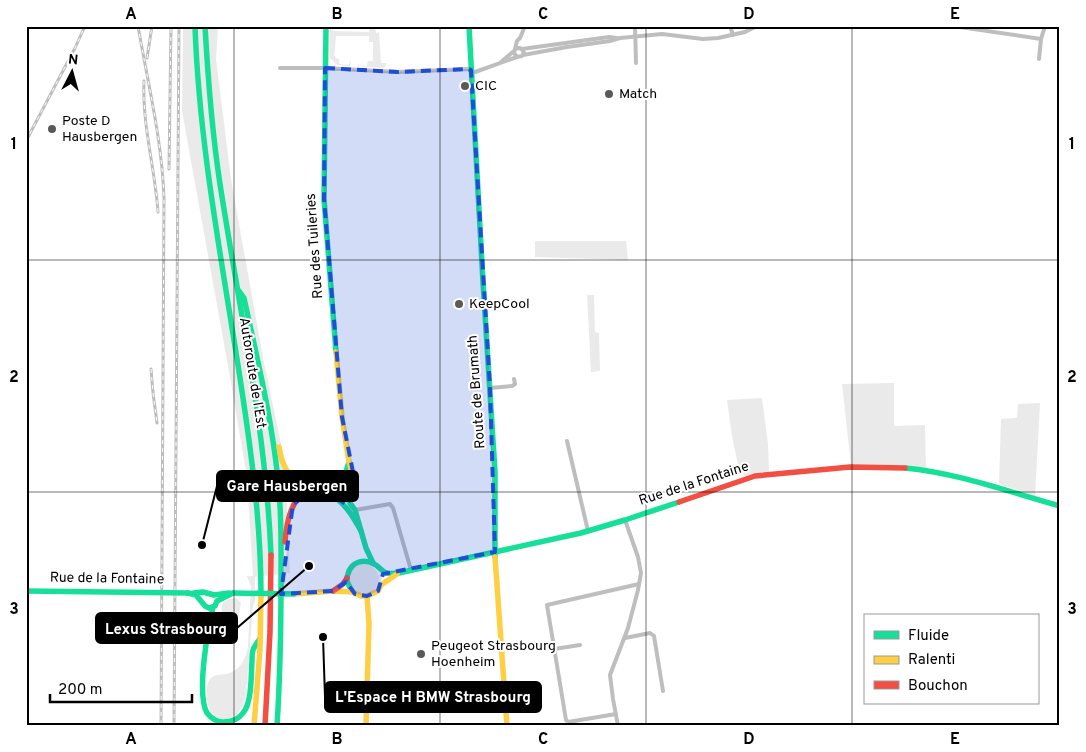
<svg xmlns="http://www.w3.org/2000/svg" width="1086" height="752" viewBox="0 0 1086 752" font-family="Overpass,sans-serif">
	<rect width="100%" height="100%" fill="#fff"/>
	<g fill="#eaeaea">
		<path d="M183,26H218L216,59L231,179L263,358L285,463L290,573L255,577V601L253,606L246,694C243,706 239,717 226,719C220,719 216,718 212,713C206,707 204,684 211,678C216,674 220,675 226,674C240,671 246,659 248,646L251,587L247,576H253L247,477L230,377L182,111Z"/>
		<polygon points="370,26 375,26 376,33 379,32 381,63 387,63 385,67 383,68 357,66 357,61 357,65 367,66 368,61 373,61 373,42 369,42 369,36 336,36 335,49 334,55 336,58 339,59 339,64 349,65 350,61 351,61 350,66 337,65 330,58 330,29 335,31 369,32"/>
		<polygon points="535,241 626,241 628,260 535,257"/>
		<polygon points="587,295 594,295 595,332 599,333 600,371 591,372"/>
		<polygon points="894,383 894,426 925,425 926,469 851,465 842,384"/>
		<polygon points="762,398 768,444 769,473 745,476 738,465 732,436 727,400"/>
		<polygon points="1040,403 1035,496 999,484 1001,419 1015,418 1017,417 1018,404"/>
		<circle cx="364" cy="579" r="15"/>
		<path d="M236,598L241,603L235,635H231L230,632L225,629C224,614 213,600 236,598Z"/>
	</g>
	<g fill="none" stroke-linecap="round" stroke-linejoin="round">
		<g stroke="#bebebe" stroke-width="4">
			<polyline points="635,26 636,63"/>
			<polyline points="730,26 733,35"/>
			<polyline points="953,26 1041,39"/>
			<polyline points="515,49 519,48 522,49 524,53 522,56 517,57 514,53 517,41 520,38 525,26"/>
			<polyline points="522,49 609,37 617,38"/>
			<polyline points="523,55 567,47 610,41 620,38 662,34 703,39 718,38 745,32 757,26"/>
			<polyline points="1039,59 1041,39 1045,26"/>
			<polyline points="501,62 514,51"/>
			<polyline points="280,68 325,68 398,72 468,69 475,72 517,57"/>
			<polyline points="490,388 512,386 515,384 514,379"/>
			<polyline points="567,441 588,531"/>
			<polyline points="355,510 390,504 393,508 411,570"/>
			<polyline points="625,638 650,633 654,636 663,691"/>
			<polyline points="554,649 580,645"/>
			<polyline points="375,700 505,706"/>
			<polyline points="616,714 568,722 566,720 547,605 639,584"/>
			<polyline points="618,726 613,699 610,675 628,628 638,590 641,573 638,557 625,520"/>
		</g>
		<g stroke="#16e098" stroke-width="5.5">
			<path d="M195,26C199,144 222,261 240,378C251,450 261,522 261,595"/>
			<path d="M205,26C208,79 212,132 220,184C239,307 266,430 271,555"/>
			<polyline points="326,26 324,199 336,352"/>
			<polyline points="469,26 483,282 495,472 495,557"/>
			<path d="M239,291L244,298C257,358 272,419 278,480C282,514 281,548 281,582C281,630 280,678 277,726"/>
			<path d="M905,468C958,473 1009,492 1060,506"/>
			<polyline points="343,481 349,462"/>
			<path d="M326,492C343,500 352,514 361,531"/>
			<polyline points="345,496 355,510 366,548 373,563"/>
			<path d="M353,592C349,586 345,581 348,574C351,562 364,558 374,564C379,566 382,572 387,573C390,574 395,573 399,573L581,533L625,520L679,502"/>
			<polyline points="188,593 196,595 205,606 209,608 215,606 217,601 233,593"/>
			<polyline points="194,593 203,592 214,595 229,593"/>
			<path d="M213,607C208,629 196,693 207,713C211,718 217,722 223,722C231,722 238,720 243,713C252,703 251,675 252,661C252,658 252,653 253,650C254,647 257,643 259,640"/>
		</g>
		<g stroke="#ffcf43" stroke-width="5.5">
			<path d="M336,352L342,417L349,462C352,469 351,475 352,482C352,483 354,489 354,490C353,497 346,496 341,494L339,487L341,483L345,481L352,483"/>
			<path d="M279,447C285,487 305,484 339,485"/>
			<polyline points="495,557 507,726"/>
			<polyline points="294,594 333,591 353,592 361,596 367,596 378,591 381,585 397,574"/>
			<polyline points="254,726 260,649 261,595"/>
			<polyline points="366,726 369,624 367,596"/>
		</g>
		<g stroke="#f24e42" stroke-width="5.5">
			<polyline points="679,502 755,476 850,467 905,468"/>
			<path d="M285,542C288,505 297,482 340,492"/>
			<polyline points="333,591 343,584 347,578"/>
			<polyline points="265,726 270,632 271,555"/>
		</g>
		<g stroke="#bdbdbd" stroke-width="3">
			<g id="rail">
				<path d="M138,26C148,84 162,140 164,198L161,726"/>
				<polyline points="147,58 152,26"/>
				<path d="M144,81C142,125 155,168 158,212"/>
				<polyline points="26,141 75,48 85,26"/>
				<polyline points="169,169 171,26"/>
				<polyline points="151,369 153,393 157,423"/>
				<polyline points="174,726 179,26"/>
			</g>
		</g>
		<use href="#rail" stroke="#fff" stroke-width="1" stroke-dasharray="4" stroke-linecap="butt"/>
		<g stroke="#16e098" stroke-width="5.5">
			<polyline points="26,591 188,593"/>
			<polyline points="233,593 294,594"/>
		</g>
	</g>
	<path fill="#1d4ed8" fill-opacity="0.2" stroke="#1d4ed8" stroke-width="4" stroke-dasharray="10 6" stroke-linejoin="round" d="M325,68L398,72L468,69L471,70L490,388L495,552L383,574L378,591L367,596L355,594L346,582L333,591L281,594L293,504L314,490L331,494L347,505L356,487L342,417L324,199Z"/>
	<path fill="none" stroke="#000" stroke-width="1" stroke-opacity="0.55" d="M234,26V726M440,26V726M646,26V726M852,26V726M26,260H1060M26,492H1060"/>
	<g fill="#595959" stroke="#fff" stroke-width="2">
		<circle cx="465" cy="86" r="5"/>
		<circle cx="609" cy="94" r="5"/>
		<circle cx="52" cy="129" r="5"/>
		<circle cx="459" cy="304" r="5"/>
		<circle cx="421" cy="654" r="5"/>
	</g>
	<g text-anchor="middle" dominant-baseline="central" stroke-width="4" stroke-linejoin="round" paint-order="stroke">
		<g font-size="14" fill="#000" stroke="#fff" text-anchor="start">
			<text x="475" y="86">CIC</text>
			<text x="619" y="94">Match</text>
			<text x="62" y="121">Poste D<tspan x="62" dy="16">Hausbergen</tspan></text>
			<text x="469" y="304">KeepCool</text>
			<text x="431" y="646">Peugeot Strasbourg<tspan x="431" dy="16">Hoenheim</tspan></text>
		</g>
		<g font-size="14" fill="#000" stroke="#fff">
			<text transform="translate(315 246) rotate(-94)">Rue des Tuileries</text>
			<text transform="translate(252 373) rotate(81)">Autoroute de l’Est</text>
			<text transform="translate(477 392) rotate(-94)">Route de Brumath</text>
			<text transform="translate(694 484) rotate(-18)">Rue de la Fontaine</text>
			<text transform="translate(107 579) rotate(1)">Rue de la Fontaine</text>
		</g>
	</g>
	<path fill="none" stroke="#000" stroke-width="2" d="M202 545L217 486M309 566L237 628M323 637L325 697"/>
	<g fill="#000" stroke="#fff" stroke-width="2">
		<circle cx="202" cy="545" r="5"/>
		<circle cx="309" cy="566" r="5"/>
		<circle cx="323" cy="637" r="5"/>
	</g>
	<g fill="#000" stroke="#000" stroke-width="2">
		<rect x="217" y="471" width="141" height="30" rx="5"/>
		<rect x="96" y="613" width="141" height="30" rx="5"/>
		<rect x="325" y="682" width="216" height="30" rx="5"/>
	</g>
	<g font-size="15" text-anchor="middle" font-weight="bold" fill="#fff">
		<text x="287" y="491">Gare Hausbergen</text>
		<text x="166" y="634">Lexus Strasbourg</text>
		<text x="433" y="702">L'Espace H BMW Strasbourg</text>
	</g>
	<rect width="1086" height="752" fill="none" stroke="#ffffff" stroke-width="55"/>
	<rect x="864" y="614" width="175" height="90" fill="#ffffff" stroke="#999999"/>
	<rect x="874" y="631" width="25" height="8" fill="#16e098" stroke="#999999"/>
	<text x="908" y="640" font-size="15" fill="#000000">Fluide</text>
	<rect x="874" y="656" width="25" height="8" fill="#ffcf43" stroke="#999999"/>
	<text x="908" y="664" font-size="15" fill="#000000">Ralenti</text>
	<rect x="874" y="681" width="25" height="8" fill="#f24e42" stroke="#999999"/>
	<text x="908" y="690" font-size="15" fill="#000000">Bouchon</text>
	<g transform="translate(72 72) rotate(6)" stroke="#ffffff" stroke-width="4" paint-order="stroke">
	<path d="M0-4L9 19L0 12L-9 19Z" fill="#000000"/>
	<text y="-8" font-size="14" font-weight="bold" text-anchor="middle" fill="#000000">N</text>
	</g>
	<path d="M50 694v8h142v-8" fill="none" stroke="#000000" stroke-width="2.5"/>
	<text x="58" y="694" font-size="15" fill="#000000" stroke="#ffffff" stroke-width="4" paint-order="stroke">200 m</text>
	<rect x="28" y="28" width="1030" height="696" fill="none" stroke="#000" stroke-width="2"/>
	<g font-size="16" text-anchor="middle" font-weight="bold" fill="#000">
		<text x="131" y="19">A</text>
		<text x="337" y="19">B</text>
		<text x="543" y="19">C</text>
		<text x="749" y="19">D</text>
		<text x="955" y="19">E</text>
		<text x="14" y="149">1</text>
		<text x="1072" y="149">1</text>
		<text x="14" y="382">2</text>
		<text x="1072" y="382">2</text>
		<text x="14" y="614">3</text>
		<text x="1072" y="614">3</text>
		<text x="131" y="744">A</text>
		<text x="337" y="744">B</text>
		<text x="543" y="744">C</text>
		<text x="749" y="744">D</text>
		<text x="955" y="744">E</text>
	</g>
</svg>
